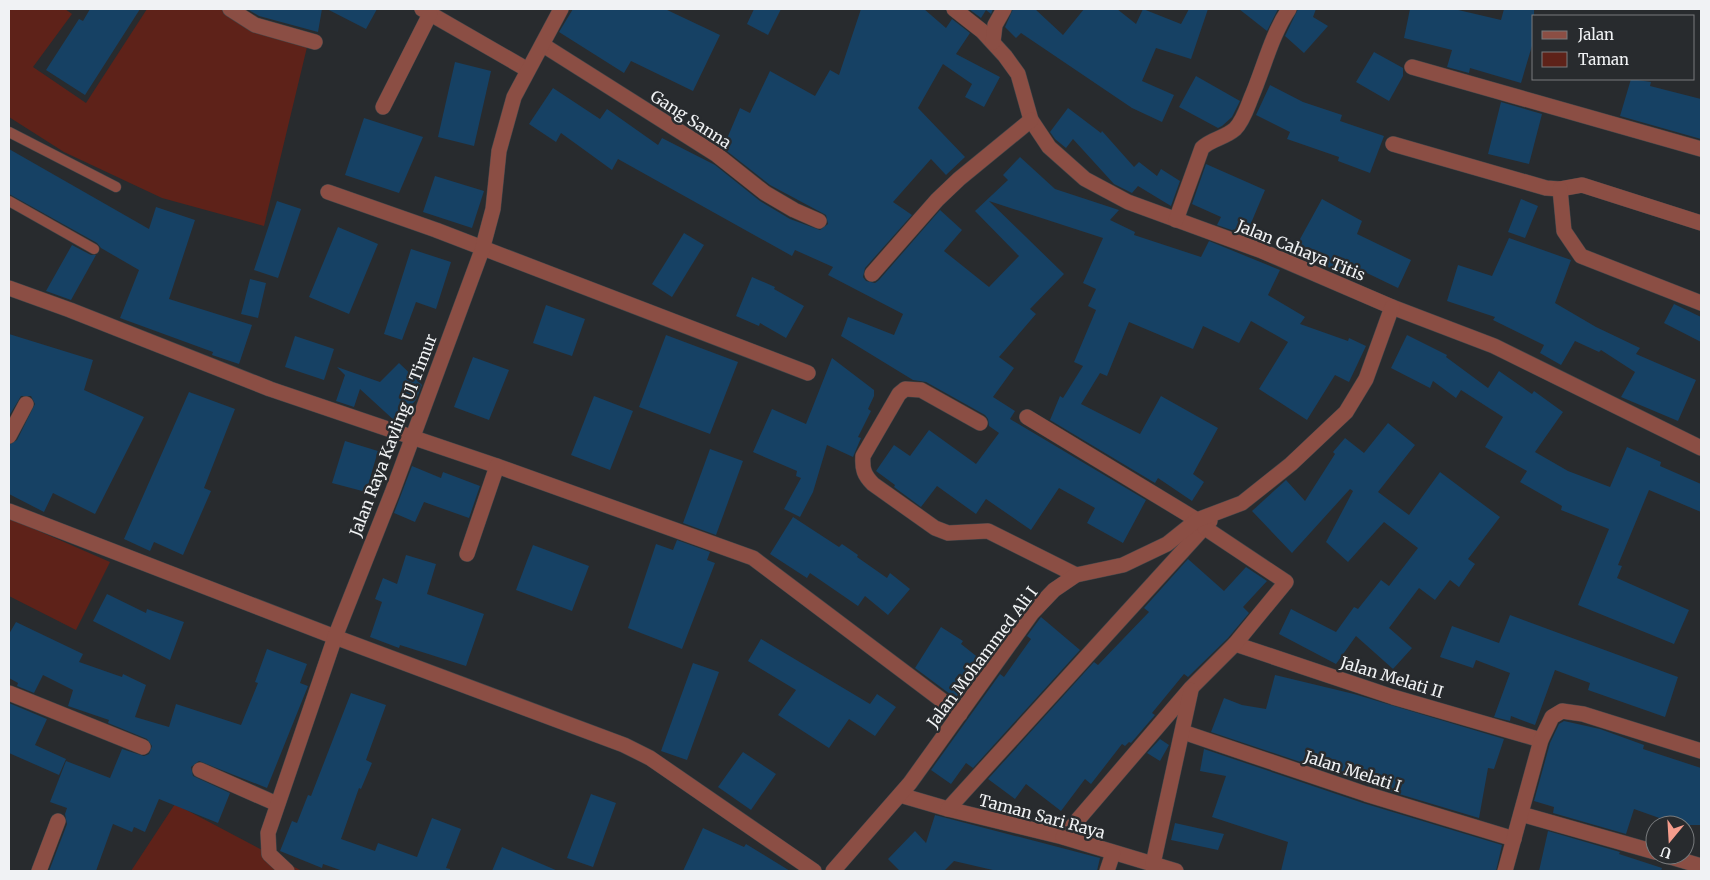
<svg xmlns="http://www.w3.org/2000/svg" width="1710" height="880" viewBox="0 0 1710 880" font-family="Merriweather,serif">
	<rect width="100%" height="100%" fill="#282b2e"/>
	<g fill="#5e2219">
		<polygon points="9,9 65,9 72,14 33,67 86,103 147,9 227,9 308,43 264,226 162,198 64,152 9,117"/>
		<polygon points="9,518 110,562 76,630 9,596"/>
		<polygon points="175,804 302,871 131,871"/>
	</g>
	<g fill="#164164">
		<polygon points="90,9 140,9 85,95 46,70 79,19 83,21"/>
		<polygon points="247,9 322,9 318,32 259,16"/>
		<polygon points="327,9 377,9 366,29"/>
		<polygon points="573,9 665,9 720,35 693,91 631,61 624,73 559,32"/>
		<polygon points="754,9 781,9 768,35 747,24"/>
		<polygon points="861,9 924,9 946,28 952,19 970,33 956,54 1000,77 984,107 965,97 972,84 943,64 918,108 965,157 946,175 931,159 893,202 912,215 865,268 863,277 866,281 875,283 879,280 940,210 962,230 944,251 989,287 1019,256 975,211 1008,180 1003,175 1020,157 1055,189 1119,210 1110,220 1135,232 1134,235 1201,257 1209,241 1280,270 1268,295 1305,317 1300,324 1348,341 1349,338 1366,346 1349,382 1335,375 1307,420 1259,389 1288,342 1251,321 1239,343 1203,326 1193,349 1129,322 1107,376 1100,373 1081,404 1140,434 1161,396 1218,428 1193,474 1204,482 1192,501 1158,478 1155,483 1050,420 1060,396 1063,398 1083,366 1074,362 1096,310 1088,306 1096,289 1083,283 1103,238 989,201 1064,274 1030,309 1036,314 999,357 1014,368 993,397 1015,411 1010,419 1146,500 1123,543 1087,523 1095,508 1059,488 1031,530 986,499 976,514 937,486 921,507 894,487 895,485 876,471 894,445 910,456 929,430 976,464 999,433 989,426 988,419 985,415 926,382 913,380 841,336 848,317 894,335 903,314 828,275 833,267 795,250 792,256 618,159 612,170 561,133 556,142 529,124 553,88 600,119 607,109 658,145 662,138 715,165 760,201 790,219 820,230 828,224 826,215 770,185 723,148 740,108 750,113 770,71 815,96 830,70 839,75"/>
		<polygon points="969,9 993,9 991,14 986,10 981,18"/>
		<polygon points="1013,9 1035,9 1063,35 1084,9 1117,9 1136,24 1143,9 1181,24 1189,9 1208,9 1191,59 1156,48 1142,81 1174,95 1162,122 1132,108 1021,33 1016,38 1005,27"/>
		<polygon points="1239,9 1278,9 1267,31"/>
		<polygon points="1298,9 1316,9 1313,17 1328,26 1304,53 1285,36"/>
		<polygon points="1410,9 1454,9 1501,20 1504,9 1534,9 1534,39 1521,83 1470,68 1469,73 1447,67 1452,50 1404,38"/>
		<polygon points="1374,52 1403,68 1403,76 1389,101 1356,82"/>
		<polygon points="455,62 491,71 474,146 438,137"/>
		<polygon points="1196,76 1240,101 1232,117 1222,126 1218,128 1179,107"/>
		<polygon points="1631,79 1651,82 1650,86 1701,99 1701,139 1620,116"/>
		<polygon points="1270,85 1303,102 1342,115 1340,121 1384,136 1370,173 1338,161 1339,157 1287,139 1290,132 1256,115"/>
		<polygon points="1501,102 1542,114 1529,164 1488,154"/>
		<polygon points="1068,108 1101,133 1102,131 1134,167 1139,162 1157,176 1161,169 1180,181 1171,206 1138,186 1132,193 1114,184 1073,139 1066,148 1055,139 1050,132"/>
		<polygon points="364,118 423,137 399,193 345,175"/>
		<polygon points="9,149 149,229 156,207 195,220 169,299 252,325 239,364 212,355 213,352 120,318 139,270 101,248 97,243 9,194"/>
		<polygon points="1206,164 1265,190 1246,235 1217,225 1221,217 1192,204"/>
		<polygon points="435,176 484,191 472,228 423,212"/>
		<polygon points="1322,199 1362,221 1357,234 1411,260 1398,288 1344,262 1340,273 1294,250"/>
		<polygon points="1521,199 1538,206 1525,238 1508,232"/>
		<polygon points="277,201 301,209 278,278 254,270"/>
		<polygon points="338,227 378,244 349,314 309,297"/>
		<polygon points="684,233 704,245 672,297 652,284"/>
		<polygon points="1509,238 1571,260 1555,303 1596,327 1640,348 1636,354 1696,380 1678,421 1621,397 1635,372 1601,350 1599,352 1575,341 1561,365 1540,353 1544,345 1493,320 1495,317 1447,301 1458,265 1492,276"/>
		<polygon points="72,245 91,255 96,255 71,300 46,291"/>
		<polygon points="411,249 451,262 436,309 416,302 402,340 384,334"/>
		<polygon points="752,277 775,287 774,289 804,306 786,338 760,323 759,326 736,316"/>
		<polygon points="250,279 266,283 258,318 241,314"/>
		<polygon points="1674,304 1701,317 1701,342 1664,323"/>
		<polygon points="546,305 585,319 572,356 533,343"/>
		<polygon points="9,334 93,360 84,390 144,417 95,514 53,493 44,512 9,494 9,445 17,440 35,404 31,396 21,396 9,416"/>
		<polygon points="666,335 738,362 710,434 639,407"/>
		<polygon points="1407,335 1447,355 1446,357 1488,388 1499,371 1532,394 1534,391 1563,412 1535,452 1568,471 1610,487 1627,447 1661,462 1660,466 1701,484 1701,512 1649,490 1618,565 1622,566 1617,578 1689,610 1674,644 1578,605 1609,529 1561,510 1562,506 1520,482 1527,471 1485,447 1503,417 1461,390 1456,398 1433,381 1430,388 1391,368"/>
		<polygon points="295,336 334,349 324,380 285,367"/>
		<polygon points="473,357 509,370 489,420 454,407"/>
		<polygon points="832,358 874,390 874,396 868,409 871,411 858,437 861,438 853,457 827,445 813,492 800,517 784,509 801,478 796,476 797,471 753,452 772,409 806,424"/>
		<polygon points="399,363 422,385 416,400 396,422 360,389 354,407 336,401 345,375 337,367 380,382"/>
		<polygon points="189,392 235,409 204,488 211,491 183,555 154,542 150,551 124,539"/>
		<polygon points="594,396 633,411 610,470 571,455"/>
		<polygon points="1388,423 1415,445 1378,492 1409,515 1440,472 1500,517 1468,559 1475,564 1459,587 1450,580 1435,600 1419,588 1389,628 1412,648 1393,669 1356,636 1336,664 1279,634 1291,609 1336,632 1354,607 1358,609 1381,580 1389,586 1418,548 1384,522 1348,562 1326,542 1353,491 1350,489 1292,553 1252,511 1286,480 1305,501 1335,454 1333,452 1345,438 1364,453"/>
		<polygon points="345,441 378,451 366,492 332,483"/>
		<polygon points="710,449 743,461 716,535 683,523"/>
		<polygon points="412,466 441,478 443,472 480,486 469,518 424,502 415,522 394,513"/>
		<polygon points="793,517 839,547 842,544 858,555 857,557 887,578 890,573 910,589 888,615 865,596 858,606 810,573 807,578 770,554"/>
		<polygon points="677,540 710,552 707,560 715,563 682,649 628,628 656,544 673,550"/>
		<polygon points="533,545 589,566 572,611 516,590"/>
		<polygon points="406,555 436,564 427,594 484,614 466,666 400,645 399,648 370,637 382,602 375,599 383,578 397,584"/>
		<polygon points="1188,559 1224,591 1246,567 1267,581 1243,607 1249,613 1228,638 1188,677 1184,674 1152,713 1155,715 1131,743 1129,742 1125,746 1122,744 1091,784 1085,779 1061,811 1026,784 1015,799 988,779 1094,662 1098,665 1149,612 1144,608"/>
		<polygon points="107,594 146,613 147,609 184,622 170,660 93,621"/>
		<polygon points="1510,615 1678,677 1665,717 1588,690 1590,683 1555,670 1535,725 1511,716 1510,721 1494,717 1510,673 1476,660 1473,668 1440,657 1452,626 1499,643"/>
		<polygon points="1041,617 1080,650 973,768 966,763 951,784 931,770 1000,674 1004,677 1031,639 1027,636"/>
		<polygon points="16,622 83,654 79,662 122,677 123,674 146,685 135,717 169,727 176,704 241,725 258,683 255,682 267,649 307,664 300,683 308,686 267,788 199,761 191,767 193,776 230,793 218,823 159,799 145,832 134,827 132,832 113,824 96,871 49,871 67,824 65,814 67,808 50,802 66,761 110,778 122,749 144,756 149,754 152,746 147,739 108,723 109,720 68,706 73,690 43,675 34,693 17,686 18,683 9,678 9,634"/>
		<polygon points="941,627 963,641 961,644 985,663 958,700 915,668"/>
		<polygon points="761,639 870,704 877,694 896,707 875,736 849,719 829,748 778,715 796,690 748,661"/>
		<polygon points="693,663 719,672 687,760 661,751"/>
		<polygon points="1275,675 1354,694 1504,739 1494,769 1488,768 1479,818 1369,785 1211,732 1224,698 1242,705 1266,709"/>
		<polygon points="351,693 386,705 366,760 372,763 361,789 359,788 341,839 375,851 378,843 417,857 432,818 461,829 446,868 450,869 450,871 343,871 323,864 322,868 280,851 292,821 297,823 308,795 311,796"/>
		<polygon points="9,703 47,719 35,745 66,759 59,775 9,753"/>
		<polygon points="1564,721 1600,729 1644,745 1643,749 1701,768 1701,825 1679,825 1634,809 1626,834 1553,813 1554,807 1534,801 1550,743 1559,724"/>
		<polygon points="1160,739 1169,745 1160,761 1147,753"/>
		<polygon points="1204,749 1363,803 1502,845 1496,871 1281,871 1288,842 1212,817 1226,776 1200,771"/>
		<polygon points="743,752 776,774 751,810 718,787"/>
		<polygon points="591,794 616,803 593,867 567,858"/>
		<polygon points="935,815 1100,858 1097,871 997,871 954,861 944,871 900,871 888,859 915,831 926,843"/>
		<polygon points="1175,823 1224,834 1218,850 1171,840"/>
		<polygon points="703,828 744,847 746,844 790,871 683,871"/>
		<polygon points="1548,831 1620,852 1619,854 1662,868 1661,871 1539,871"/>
		<polygon points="502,847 558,871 492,871"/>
	</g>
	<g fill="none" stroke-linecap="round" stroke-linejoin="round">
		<g stroke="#44474a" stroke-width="11">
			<g id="lane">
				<polyline points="9,132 116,187"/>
				<polyline points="9,201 94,249"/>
			</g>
		</g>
		<g stroke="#44474a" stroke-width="16">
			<g id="street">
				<polyline points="230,9 255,25 315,42"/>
				<polyline points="422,9 528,70"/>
				<polyline points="954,9 982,31 1005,56 1018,74 1031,120 1049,147 1085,179 1128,202 1262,251 1392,307 1494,346 1701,448"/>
				<polyline points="993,42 995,25 1004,9"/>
				<polyline points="543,45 717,155 765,193 794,210 819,221"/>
				<polyline points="1412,67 1701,149"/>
				<polyline points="383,107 430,14"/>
				<polyline points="1393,144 1546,188 1560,189 1582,185 1701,223"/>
				<polyline points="1560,189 1564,231 1581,256 1701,303"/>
				<polyline points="328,192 436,230 808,373"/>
				<path d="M1176,220L1202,148C1211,139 1225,138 1235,129C1243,121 1247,108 1251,98C1264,68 1271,36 1289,9"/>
				<polyline points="872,274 937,200 959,179 1031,120"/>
				<polyline points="9,288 70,310 270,389 497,466 753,558 960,714"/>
				<polyline points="1027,417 1197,520"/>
				<path d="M980,423L921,390L905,389L899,394L863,456C862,469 864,475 873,484L935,528L948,533L988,531L1076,575"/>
				<polyline points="9,436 26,404"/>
				<polyline points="9,511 335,637 624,745 650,758 814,871"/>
				<polyline points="467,554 497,466"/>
				<polyline points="1235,644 1393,697 1541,740"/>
				<polyline points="9,693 143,747"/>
				<polyline points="1183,732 1366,794 1514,839"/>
				<polyline points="200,770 277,804"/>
				<polyline points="900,795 948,809 1063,837 1176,871"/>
				<polyline points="948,809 1210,521"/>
				<polyline points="1521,814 1655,852"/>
				<polyline points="1063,837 1191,688 1235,644 1286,582 1205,528"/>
				<polyline points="1664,855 1701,866"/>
				<polyline points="1153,864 1191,690"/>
				<polyline points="39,871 58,821"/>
				<polyline points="287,871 269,854 268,833 335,637 392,493 482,250 493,209 499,151 514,97 561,9"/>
				<polyline points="833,871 910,783 1032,613 1054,590 1076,575 1123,565 1167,544 1197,520 1242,503 1291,464 1346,412 1366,379 1392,307"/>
				<polyline points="1107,871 1113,853"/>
				<polyline points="1505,871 1541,740 1552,717 1562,711 1583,714 1701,751"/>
			</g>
		</g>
		<use href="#lane" stroke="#8b4e44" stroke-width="10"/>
		<use href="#street" stroke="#8b4e44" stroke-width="15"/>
	</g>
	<g text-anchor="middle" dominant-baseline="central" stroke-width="5" stroke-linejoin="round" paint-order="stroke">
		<g font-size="16" fill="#f0f2f4" stroke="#282b2e">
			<text transform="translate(691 119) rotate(33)">Gang Sanna</text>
			<text transform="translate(1301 250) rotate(22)">Jalan Cahaya Titis</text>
			<text transform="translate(393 435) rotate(-69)">Jalan Raya Kavling Ul Timur</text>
			<text transform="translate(982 657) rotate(-53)">Jalan Mohammed Ali I</text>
			<text transform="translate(1392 677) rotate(17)">Jalan Melati II</text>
			<text transform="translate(1353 771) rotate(18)">Jalan Melati I</text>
			<text transform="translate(1042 816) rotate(15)">Taman Sari Raya</text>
		</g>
	</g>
	<rect width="1710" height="880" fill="none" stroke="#f0f2f4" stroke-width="20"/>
	<rect x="1532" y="15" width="162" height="65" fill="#282b2e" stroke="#787b7d"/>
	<rect x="1542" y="31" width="25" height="8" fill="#8b4e44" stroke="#787b7d"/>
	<text x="1578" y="40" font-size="15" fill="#f0f2f4">Jalan</text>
	<rect x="1542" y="52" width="25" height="15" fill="#5e2219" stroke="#787b7d"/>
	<text x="1578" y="65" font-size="15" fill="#f0f2f4">Taman</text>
	<g transform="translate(1670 840) rotate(198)"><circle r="24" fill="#282b2e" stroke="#787b7d"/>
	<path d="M0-4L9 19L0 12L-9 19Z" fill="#f59d8d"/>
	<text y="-8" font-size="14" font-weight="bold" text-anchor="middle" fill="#f0f2f4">U</text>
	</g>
</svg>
